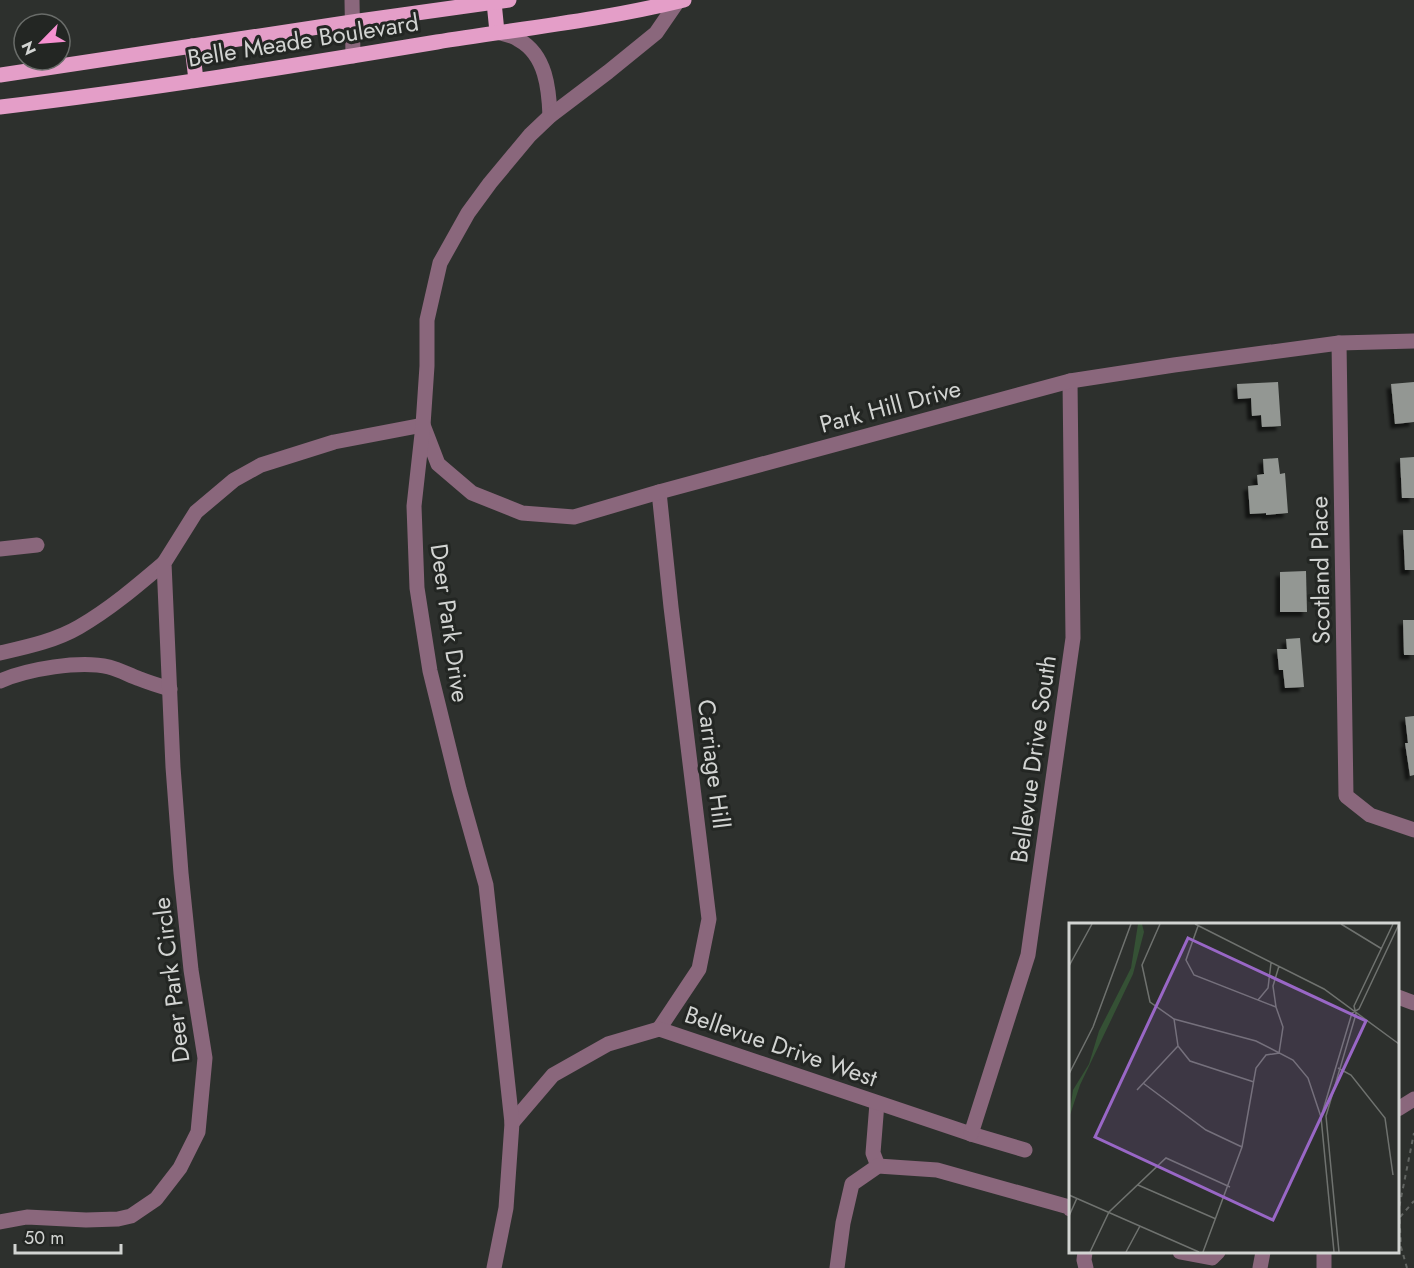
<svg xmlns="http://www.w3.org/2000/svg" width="1414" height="1268" viewBox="0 0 1414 1268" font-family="Jost,sans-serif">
	<defs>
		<filter id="shadow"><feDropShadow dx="-4.5" dy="4.5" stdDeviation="1.5" flood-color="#0009"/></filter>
	</defs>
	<rect width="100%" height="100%" fill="#2d302d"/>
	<g fill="#939793" filter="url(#shadow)">
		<polygon points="1278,382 1281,426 1262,427 1261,415 1252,416 1251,398 1238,399 1237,384"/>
		<polygon points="1414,382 1414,422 1395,424 1391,384"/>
		<polygon points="1414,457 1414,498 1402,498 1400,458"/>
		<polygon points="1278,458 1280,474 1285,473 1288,513 1266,515 1266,513 1250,514 1248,486 1258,485 1257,475 1264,474 1263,459"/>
		<polygon points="1403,530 1414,530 1414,570 1405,570"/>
		<polygon points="1306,571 1307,612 1280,612 1280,572"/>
		<polygon points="1403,620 1414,620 1414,655 1404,655"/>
		<polygon points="1300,638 1304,687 1285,688 1283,670 1279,670 1277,649 1287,649 1286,639"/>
		<polygon points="1414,716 1414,775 1410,776 1405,743 1408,743 1405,717"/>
	</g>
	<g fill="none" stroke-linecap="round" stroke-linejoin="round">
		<g stroke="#616461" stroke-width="2" stroke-dasharray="4.5 4.5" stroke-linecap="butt">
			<polyline points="1400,1217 1414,1201"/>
			<polyline points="1407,1268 1401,1247 1399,1208 1414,1133"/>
		</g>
		<g stroke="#8a677c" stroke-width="15">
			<polyline points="352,0 353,56"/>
			<path d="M497,32C504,34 513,35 519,40C546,55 549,89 550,116"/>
			<polyline points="1339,343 1346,796 1370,815 1414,830"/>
			<polyline points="659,492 671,607 709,919 699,969 659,1029"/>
			<polyline points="0,549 37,545"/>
			<path d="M0,653C26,647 55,641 79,627C110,609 137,586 164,563"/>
			<path d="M0,681C28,669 80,660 109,667C120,670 129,675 140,679C150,683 160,686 170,689"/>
			<polyline points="1398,997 1414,1003"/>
			<polyline points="877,1103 873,1153 878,1166"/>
			<polyline points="1398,1109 1414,1099"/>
			<polyline points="512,1123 553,1075 608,1044 659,1029 971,1134 1025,1150"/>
			<polyline points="971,1134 1028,955 1073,638 1070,381"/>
			<polyline points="0,1222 27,1217 86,1220 118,1219 131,1216 156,1199 180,1168 198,1132 205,1058 191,970 181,873 173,767 164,563 196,512 234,480 261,465 334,442 423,425 438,464 472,493 522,513 574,517 659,492 1070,381 1174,365 1339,343 1414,341"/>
			<polyline points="1085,1252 1084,1260 1086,1268"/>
			<polyline points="1180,1252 1212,1258 1218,1252"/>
			<polyline points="1324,1252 1324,1268"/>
			<polyline points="494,1268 506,1208 512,1123 486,885 459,789 430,671 417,588 414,506 423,425 427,366 427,320 440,263 468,213 490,183 530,135 550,116 608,72 656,33 678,1"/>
			<polyline points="837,1268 843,1223 852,1184 878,1166 937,1170 1069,1207 1070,1209"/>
			<polyline points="1260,1268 1263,1252"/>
		</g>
		<g stroke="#e49ec8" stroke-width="15">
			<polyline points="494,2 497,32"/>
			<polyline points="192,46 196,80"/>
			<polyline points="0,75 352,22 509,0"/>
			<path d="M0,107C146,90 292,66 437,42C519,29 603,20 684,0"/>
		</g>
	</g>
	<g text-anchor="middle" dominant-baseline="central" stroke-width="6" stroke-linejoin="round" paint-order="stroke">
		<g font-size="24" fill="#d2d4d2" stroke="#232623">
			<text transform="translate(303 40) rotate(-9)">Belle Meade Boulevard</text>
			<text transform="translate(890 406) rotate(-15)">Park Hill Drive</text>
			<text transform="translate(1320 570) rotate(-91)">Scotland Place</text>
			<text transform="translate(450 623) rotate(82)">Deer Park Drive</text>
			<text transform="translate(1033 759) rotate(-82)">Bellevue Drive South</text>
			<text transform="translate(714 764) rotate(83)">Carriage Hill</text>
			<text transform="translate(171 980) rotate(-97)">Deer Park Circle</text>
			<text transform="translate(781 1046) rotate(19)">Bellevue Drive West</text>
		</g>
	</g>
	<g transform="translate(1069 923)">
		<rect width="330" height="330" fill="#2d302d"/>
		<path d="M69,1H73L75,9L64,51L11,162L0,195L4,167L20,141L30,108L62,45Z" fill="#355135"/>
		<path fill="none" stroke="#6f726f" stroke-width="1.5" d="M91,1L73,42L81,79L105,96L187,118L224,137L239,155L252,194M126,1L255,66L330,121M272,1L313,26M129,3L117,37L125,52L207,84L214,104L210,130L197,132L187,145L173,224L134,329M0,43L23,1M189,77L199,65L202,40M207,84L204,63L210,43M109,123L121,138L185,159M269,145L282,152L316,195L324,252M0,151L24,104L62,1M74,160L137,207L173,224M68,167L109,123L105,96M69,262L147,296M0,272L130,329M0,293L8,275M21,329L40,289L97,235L161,264M57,329L71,303M265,329L252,194L283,90L290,86L330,1M270,329L257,193L287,91L285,83L324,1"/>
		<path fill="#9967c6" fill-opacity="0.15" stroke="#9967c6" stroke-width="3" d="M119,15L297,98L204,297L26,214Z"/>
		<rect width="330" height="330" fill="none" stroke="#d2d4d2" stroke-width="3"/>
	</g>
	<g transform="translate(42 42) rotate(245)"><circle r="28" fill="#232623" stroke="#696c69" stroke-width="1.5"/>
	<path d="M0-4.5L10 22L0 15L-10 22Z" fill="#f690d0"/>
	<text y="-9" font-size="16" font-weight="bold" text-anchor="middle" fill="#d2d4d2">N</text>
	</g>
	<path d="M15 1244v9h106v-9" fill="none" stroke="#d2d4d2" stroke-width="3"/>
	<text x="24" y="1244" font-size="18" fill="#d2d4d2" stroke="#232623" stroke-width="4.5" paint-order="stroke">50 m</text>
</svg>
